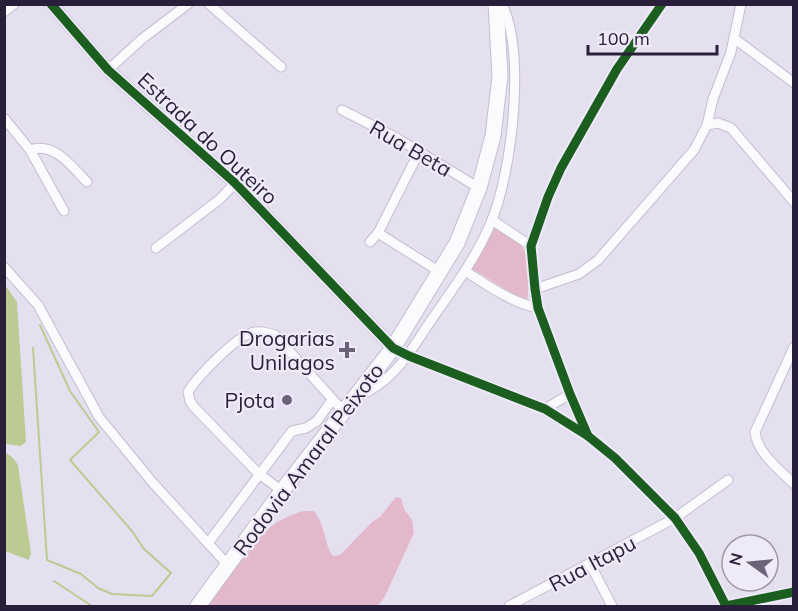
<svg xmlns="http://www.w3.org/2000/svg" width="798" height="611" viewBox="0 0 798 611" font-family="Mulish,sans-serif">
	<rect width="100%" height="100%" fill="#e5e0f0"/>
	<g fill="#e4b8cb">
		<path d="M497,227C504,232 515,237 520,244C532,258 530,282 527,299L523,300L471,268L490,230Z"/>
		<path d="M396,497L401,498L404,509L412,520L414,533L385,596L378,606H206L265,531L277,522L292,515L303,511H314C325,524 325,547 333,556L340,555L372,522L380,517Z"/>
	</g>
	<g fill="#bccb92">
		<polygon points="5,285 17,302 26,442 21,446 5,444"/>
		<polygon points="5,452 13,458 18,465 31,553 29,560 5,551"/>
	</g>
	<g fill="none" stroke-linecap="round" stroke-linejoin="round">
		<g stroke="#bccb92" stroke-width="2">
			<polyline points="33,348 47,560 81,574 98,588 112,594 152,596 171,573 144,549 132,531 70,460 99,432 70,391 40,325"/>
			<polyline points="54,581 92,606"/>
		</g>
		<g stroke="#c5bcd1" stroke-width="11">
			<g id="minor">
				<polyline points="209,4 281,67"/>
				<polyline points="662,4 617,69 561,168 548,197 531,246 535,289 538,308 570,394 588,436 615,458 675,518 699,553 726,606 794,592"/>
				<polyline points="4,12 14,4"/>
				<polyline points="735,39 794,83"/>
				<polyline points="108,70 142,39 188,4"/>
				<polyline points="342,110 395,137 479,188"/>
				<polyline points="4,118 30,150 64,211"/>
				<polyline points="707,125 718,123 731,128 794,202"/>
				<path d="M30,150C54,141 72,167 87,182"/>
				<polyline points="492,220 531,246"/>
				<polyline points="378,233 440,272"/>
				<polyline points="370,242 378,233 419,152"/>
				<polyline points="156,248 220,199 235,183"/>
				<polyline points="4,267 38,305 99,417 153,483 227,564"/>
				<path d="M465,271C489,286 510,302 538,308"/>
				<polyline points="535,289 579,274 598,260 694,150 707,125 713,99 731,52 741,4"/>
				<path d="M794,347L755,432C757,453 779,469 794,484"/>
				<polyline points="393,348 409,356 545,409 588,436"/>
				<path d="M359,396C395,380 409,353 430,322C452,290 477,257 492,220C512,170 526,54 502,4"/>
				<polyline points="545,409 570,394"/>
				<path d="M282,491L258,473L194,407L190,401L188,392C196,378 236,337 251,333C258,330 268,333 275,335L344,412"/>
				<polyline points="209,542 292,431 306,428 317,421 332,400"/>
				<polyline points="590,564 612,606"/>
				<polyline points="509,606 675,518 728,480"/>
			</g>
		</g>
		<g stroke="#c5bcd1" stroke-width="14">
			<polyline id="tertiary" points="51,4 108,70 235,183 393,348"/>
		</g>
		<g stroke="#c5bcd1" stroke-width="17">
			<polyline id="trunk" points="198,606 282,491 393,348 457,243 479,188 493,136 500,76 496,4"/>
		</g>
		<use href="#minor" stroke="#fbfafd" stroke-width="9"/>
		<use href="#tertiary" stroke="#fbfafd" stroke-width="12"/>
		<use href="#trunk" stroke="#fbfafd" stroke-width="15"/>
		<g stroke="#eeeaf8" stroke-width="13">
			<g id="cycleway">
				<polyline points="51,4 108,70 235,183 393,348 409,356 545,409 588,436"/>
				<polyline points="662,4 617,69 561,168 548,197 531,246 535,289 538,308 570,394 588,436 615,458 675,518 699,553 726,606 794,592"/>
			</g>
		</g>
		<use href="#cycleway" stroke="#1b5e20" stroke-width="9"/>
	</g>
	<g fill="#6b637a" stroke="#eeeaf8" stroke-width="2">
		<path d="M344 341h6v6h6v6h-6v6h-6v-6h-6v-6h6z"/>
		<circle cx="287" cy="400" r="6"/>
	</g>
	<g text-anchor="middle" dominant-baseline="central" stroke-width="4.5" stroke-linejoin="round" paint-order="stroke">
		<g font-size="21" fill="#2a1f3a" stroke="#eeeaf8">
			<text transform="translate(208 138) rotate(43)">Estrada do Outeiro</text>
			<text transform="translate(411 148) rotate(30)">Rua Beta</text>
			<text transform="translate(308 459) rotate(-53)">Rodovia Amaral Peixoto</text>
			<text transform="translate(592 563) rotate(-28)">Rua Itapu</text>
		</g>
		<g font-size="21" fill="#2a1f3a" stroke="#eeeaf8" text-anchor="end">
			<text x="335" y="338">Drogarias<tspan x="335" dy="24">Unilagos</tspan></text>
			<text x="275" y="400">Pjota</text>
		</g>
	</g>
	<rect width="798" height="611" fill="none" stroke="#2a1f3a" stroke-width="12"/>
	<g transform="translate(750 563) rotate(285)"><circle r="28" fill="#eeeaf8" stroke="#a099ac" stroke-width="1.5"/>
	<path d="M0-4.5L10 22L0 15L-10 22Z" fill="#6b637a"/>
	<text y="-9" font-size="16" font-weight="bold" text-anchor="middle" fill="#2a1f3a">N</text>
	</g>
	<path d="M588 45v9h129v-9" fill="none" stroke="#2a1f3a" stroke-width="3"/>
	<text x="597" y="45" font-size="18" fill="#2a1f3a" stroke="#eeeaf8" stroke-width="4.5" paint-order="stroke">100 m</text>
</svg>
